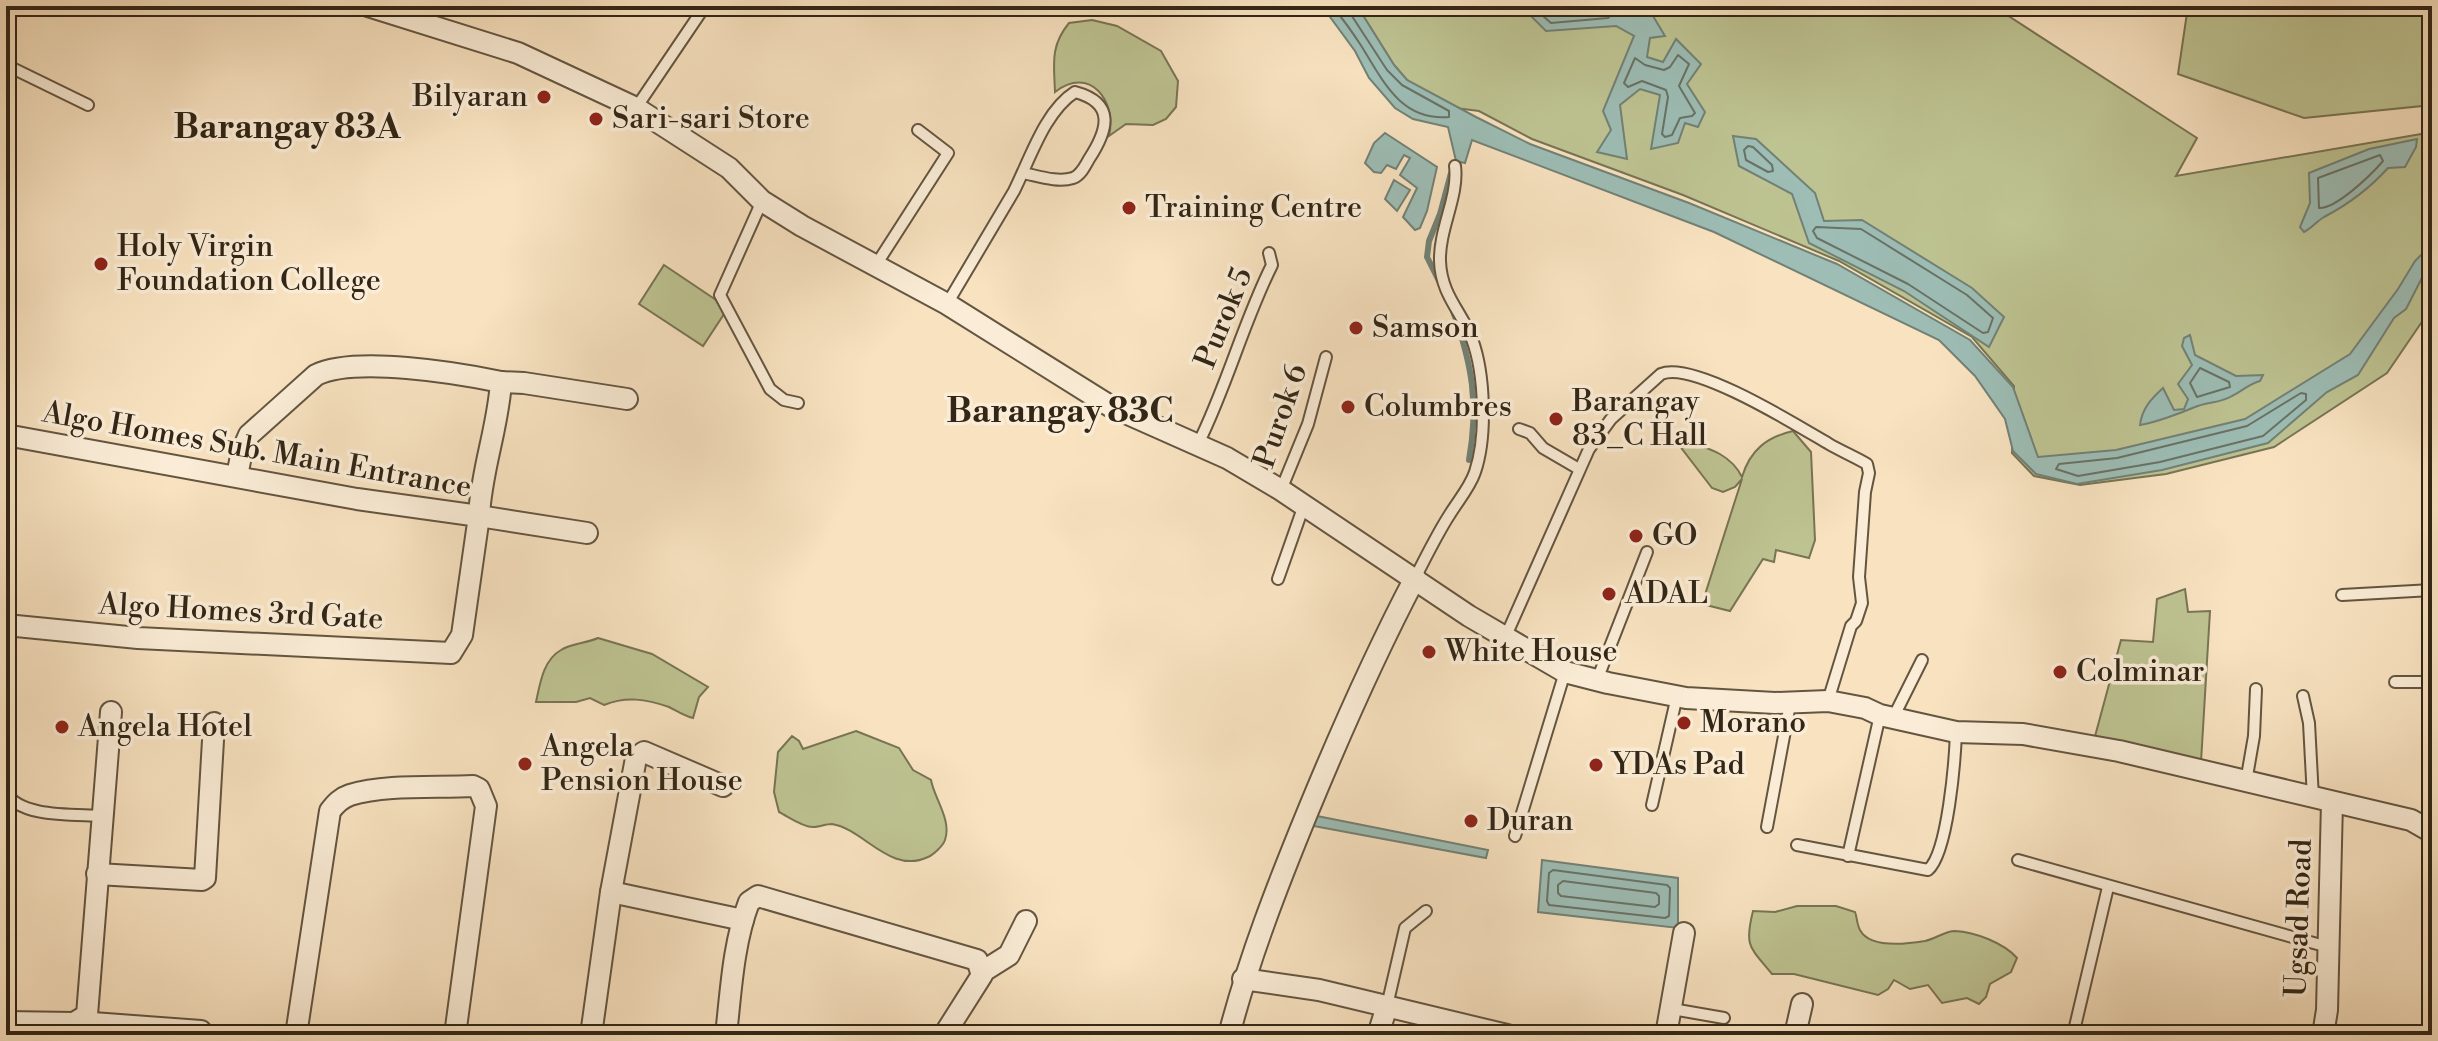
<svg xmlns="http://www.w3.org/2000/svg" width="2438" height="1041" viewBox="0 0 2438 1041" font-family="'Libre Bodoni',serif">
	<rect width="100%" height="100%" fill="#f8e2c0"/>
	<filter id="stains"><feTurbulence type="fractalNoise" baseFrequency=".0025" numOctaves="4"/><feColorMatrix values="0 0 0 0 .2 0 0 0 0 .09 0 0 0 0 .02 0 0 0 .5 -.17"/></filter>
	<radialGradient id="worn" r=".72"><stop offset=".6" stop-color="#630" stop-opacity="0"/><stop offset="1" stop-color="#630" stop-opacity=".3"/></radialGradient>
	<g fill="#bec392" stroke="#787454" stroke-width="2">
		<polygon points="1354,6 1993,6 2197,138 2176,176 2421,134 2432,136 2432,307 2387,373 2274,447 2166,474 2080,485 2034,476 2012,453 2014,386 1972,337 1839,261 1683,195 1532,139 1479,111 1448,107 1407,80 1394,65 1364,17"/>
		<polygon points="2188,6 2432,6 2432,105 2304,118 2178,74"/>
		<path d="M1092,20L1117,26L1161,51L1178,81L1176,107L1166,119L1153,125L1126,124L1109,136C1117,101 1090,65 1055,92C1054,64 1050,46 1069,23Z"/>
		<polygon points="664,265 728,308 703,346 639,304"/>
		<path d="M1793,431L1811,452L1815,540L1809,558L1776,550L1774,562L1763,559L1730,611L1702,604L1742,479L1735,487L1723,492L1712,488L1679,445L1683,440C1707,448 1730,453 1742,477C1750,450 1767,437 1793,431Z"/>
		<polygon points="2185,589 2188,612 2210,611 2201,762 2094,740 2121,640 2153,642 2157,599"/>
		<path d="M598,638L652,654L708,687L699,697L693,718C684,716 677,711 669,707C646,699 626,696 604,705L590,698L576,702H536C540,684 543,660 561,650C570,644 587,643 598,638Z"/>
		<path d="M856,731L899,748L913,770L931,780C934,798 952,820 945,840C943,846 933,855 928,857C890,875 864,829 832,824C826,824 819,827 813,827C802,827 789,817 779,812L774,792L778,752L792,736L799,741L803,749Z"/>
		<path d="M1797,906H1836L1855,912C1857,917 1857,925 1860,930C1870,949 1907,944 1925,941C1935,939 1945,931 1955,931C1975,932 2004,943 2017,958L2011,972L1990,984L1986,997L1979,1004L1967,998L1942,1003L1928,985L1910,989L1894,980L1888,989L1878,995L1794,974H1772C1750,947 1744,947 1753,911L1775,912Z"/>
	</g>
	<g fill="#9dbdb5" stroke="#728175" stroke-width="2">
		<polygon points="1322,6 1354,6 1364,17 1394,65 1407,80 1476,117 1530,144 1689,203 1837,264 1970,340 2013,387 2038,457 2116,450 2245,419 2350,354 2398,289 2415,261 2432,244 2432,268 2424,274 2406,309 2394,318 2358,375 2327,392 2268,443 2162,470 2077,484 2036,474 2013,451 2005,419 1975,376 1939,340 1714,232 1472,140 1465,163 1456,161 1448,127 1413,119 1395,108 1369,78 1355,51"/>
		<polygon points="1502,6 1528,6 1541,10 1549,6 1613,6 1627,15 1647,6 1665,36 1650,38 1647,57 1663,62 1676,39 1701,64 1687,84 1705,112 1698,127 1685,123 1678,143 1651,149 1660,95 1640,89 1620,105 1627,159 1597,152 1611,130 1603,111 1634,36 1616,26 1546,31 1530,15 1513,13"/>
		<polygon points="1385,133 1437,167 1427,211 1420,228 1415,230 1403,217 1417,188 1400,175 1410,158 1404,155 1396,169 1387,165 1381,173 1374,172 1365,163 1374,143"/>
		<polygon points="1733,136 1756,139 1815,193 1824,221 1862,220 1972,288 2004,317 1989,347 1904,291 1809,243 1792,194 1739,166"/>
		<path d="M2417,139L2416,147L2405,167L2388,168C2370,188 2347,205 2324,217C2317,221 2312,228 2304,232L2300,227L2310,203L2309,173L2369,149Z"/>
		<polygon points="1394,180 1410,190 1397,211 1385,199"/>
		<path d="M2190,335L2195,355L2236,376L2263,375L2260,381C2249,384 2242,391 2232,396C2221,403 2206,402 2195,407C2181,413 2154,423 2140,425C2142,408 2152,398 2163,388L2174,410L2184,409L2188,399L2178,384L2192,365L2182,346L2184,338Z"/>
		<polygon points="1307,814 1488,850 1486,858 1303,824"/>
		<polygon points="1542,860 1678,878 1678,928 1538,912"/>
	</g>
	<g fill="none" stroke-linecap="round" stroke-linejoin="round">
		<g stroke="#687266" stroke-width="2">
			<path d="M1332,6C1343,19 1353,33 1362,47C1383,81 1401,121 1449,117V111L1402,85L1387,70L1350,13L1349,6"/>
			<polyline points="1522,6 1534,8 1551,23 1608,18 1611,15 1610,6"/>
			<polygon points="1678,55 1689,64 1679,86 1695,113 1692,116 1680,118 1672,135 1665,137 1662,134 1668,97 1666,90 1642,81 1628,87 1624,83 1635,58 1645,65 1664,70 1670,67"/>
			<polygon points="1748,146 1753,147 1772,165 1773,171 1768,172 1746,160 1744,150"/>
			<path d="M2380,155L2383,161C2371,175 2336,209 2319,208L2318,178Z"/>
			<polygon points="1816,227 1861,229 1967,295 1993,318 1988,332 1983,333 1908,284 1817,238 1813,231"/>
			<polygon points="2200,368 2229,382 2230,387 2197,397 2190,383"/>
			<polygon points="2301,393 2306,394 2306,400 2263,436 2160,462 2078,476 2056,469 2059,464 2117,458 2247,426"/>
			<polygon points="1553,870 1667,885 1670,888 1669,916 1665,918 1549,905 1547,901 1549,873"/>
			<polygon points="1563,881 1656,893 1659,896 1659,904 1655,907 1561,896 1558,893 1558,885"/>
		</g>
		<g stroke="#728175" stroke-width="6">
			<polyline points="1440,283 1427,257 1429,241 1440,214 1451,173"/>
			<path d="M1453,311C1472,364 1479,404 1469,460"/>
		</g>
		<g stroke="#645540" stroke-width="14">
			<g id="service">
				<polyline points="6,65 88,105"/>
				<polyline points="636,108 705,6"/>
				<polyline points="762,201 720,295 770,389 784,400 798,403"/>
				<polyline points="876,265 948,153 918,130"/>
				<path d="M947,304L1014,191C1030,159 1045,111 1075,92C1116,103 1108,130 1089,159C1085,166 1081,175 1073,178C1058,183 1038,176 1023,173"/>
				<polyline points="1519,429 1530,433 1543,448 1579,469"/>
				<path d="M1198,444C1227,386 1243,323 1272,265L1269,253"/>
				<polyline points="1281,490 1308,424 1326,357"/>
				<path d="M1415,578C1426,557 1437,534 1450,514C1458,501 1470,487 1475,472C1487,437 1485,374 1472,339C1462,312 1441,295 1440,261C1439,229 1459,196 1455,166"/>
				<polyline points="1278,579 1304,505"/>
				<polyline points="2342,595 2432,590"/>
				<path d="M1505,638L1589,449L1611,419L1661,374C1693,360 1798,426 1829,444C1841,451 1855,457 1867,464L1869,473L1865,492L1859,577L1862,603L1856,621L1851,626L1828,701"/>
				<polyline points="1597,680 1647,552"/>
				<polyline points="2395,682 2432,682"/>
				<polyline points="2303,696 2309,723 2313,798"/>
				<polyline points="1893,718 1922,660"/>
				<polyline points="2246,782 2254,736 2256,689"/>
				<path d="M6,792C19,818 75,814 101,816"/>
				<polyline points="1652,805 1677,696"/>
				<polyline points="1767,827 1790,704"/>
				<polyline points="1515,836 1565,672"/>
				<path d="M1797,845L1928,870C1948,853 1955,760 1956,732"/>
				<polyline points="1848,856 1880,715"/>
				<polyline points="2018,860 2328,947"/>
				<polyline points="1387,1006 1405,928 1426,911"/>
				<polyline points="1672,1009 1724,1018"/>
				<polyline points="2073,1035 2108,887"/>
			</g>
		</g>
		<g stroke="#645540" stroke-width="24">
			<g id="minor">
				<polyline points="368,6 518,53 636,108 729,168 762,201 802,226 947,304 1110,406 1227,458 1281,490 1469,616 1565,672 1608,683 1686,698 1775,703 1828,701 1865,708 1880,715 1956,732 2023,734 2119,751 2411,820 2432,832"/>
				<polyline points="501,382 524,383 627,399"/>
				<polyline points="6,435 357,499 479,516 462,635 451,653 138,638 6,625"/>
				<path d="M237,476L242,451L249,435L316,375C355,356 458,373 501,382C498,428 481,471 479,516L587,533"/>
				<polyline points="97,874 202,880 205,878 214,723"/>
				<polyline points="611,892 743,920"/>
				<polyline points="982,972 1009,955 1026,921"/>
				<polyline points="1243,979 1319,990 1507,1035"/>
				<polyline points="6,1022 74,1023 87,1015 111,712"/>
				<polyline points="79,1022 201,1031"/>
				<path d="M296,1035L330,811C336,803 341,798 350,795C386,784 435,788 473,786L479,789L486,806L455,1035"/>
				<polyline points="591,1035 611,892 636,758 644,752 723,786"/>
				<path d="M726,1035C731,991 733,944 749,902L758,896L977,960L982,975L944,1035"/>
				<path d="M1229,1035C1249,958 1278,884 1308,811C1341,731 1375,654 1415,578"/>
				<polyline points="1378,1035 1387,1006"/>
				<polyline points="1666,1035 1684,933"/>
				<polyline points="1795,1035 1802,1004"/>
				<polyline points="2323,1035 2327,1010 2332,802"/>
			</g>
		</g>
		<use href="#service" stroke="#faecd6" stroke-width="10"/>
		<use href="#minor" stroke="#faecd6" stroke-width="20"/>
	</g>
	<g fill="#8f2418" stroke="#faecd6" stroke-width="3">
		<circle cx="544" cy="97" r="8"/>
		<circle cx="596" cy="119" r="8"/>
		<circle cx="1129" cy="208" r="8"/>
		<circle cx="101" cy="264" r="8"/>
		<circle cx="1356" cy="328" r="8"/>
		<circle cx="1348" cy="407" r="8"/>
		<circle cx="1556" cy="419" r="8"/>
		<circle cx="1636" cy="536" r="8"/>
		<circle cx="1609" cy="594" r="8"/>
		<circle cx="1429" cy="652" r="8"/>
		<circle cx="2060" cy="672" r="8"/>
		<circle cx="1684" cy="723" r="8"/>
		<circle cx="62" cy="727" r="8"/>
		<circle cx="525" cy="764" r="8"/>
		<circle cx="1596" cy="765" r="8"/>
		<circle cx="1471" cy="821" r="8"/>
	</g>
	<g text-anchor="middle" dominant-baseline="central" stroke-width="7" stroke-linejoin="round" paint-order="stroke">
		<g font-size="30" fill="#322616" stroke="#faecd6" text-anchor="start">
			<text x="528" y="97" text-anchor="end">Bilyaran</text>
			<text x="612" y="119">Sari-sari Store</text>
			<text x="1145" y="208">Training Centre</text>
			<text x="117" y="247">Holy Virgin<tspan x="117" dy="34">Foundation College</tspan></text>
			<text x="1372" y="328">Samson</text>
			<text x="1572" y="402">Barangay<tspan x="1572" dy="34">83_C Hall</tspan></text>
			<text x="1364" y="407">Columbres</text>
			<text x="1652" y="536">GO</text>
			<text x="1625" y="594">ADAL</text>
			<text x="1445" y="652">White House</text>
			<text x="2076" y="672">Colminar</text>
			<text x="1700" y="723">Morano</text>
			<text x="78" y="727">Angela Hotel</text>
			<text x="541" y="747">Angela<tspan x="541" dy="34">Pension House</tspan></text>
			<text x="1612" y="765">YDAs Pad</text>
			<text x="1487" y="821">Duran</text>
		</g>
		<g font-size="30" fill="#322616" stroke="#faecd6">
			<text transform="translate(1224 318) rotate(-68)">Purok 5</text>
			<text transform="translate(1281 416) rotate(-71)">Purok 6</text>
			<text transform="translate(257 450) rotate(10)">Algo Homes Sub. Main Entrance</text>
			<text transform="translate(241 612) rotate(3)">Algo Homes 3rd Gate</text>
			<text transform="translate(2299 918) rotate(-88)">Ugsad Road</text>
		</g>
		<g font-size="34" font-weight="bold" fill="#322616" stroke="#faecd6">
			<text x="287" y="128">Barangay 83A</text>
			<text x="1060" y="412">Barangay 83C</text>
		</g>
	</g>
	<rect width="2438" height="1041" fill="none" stroke="#f8e2c0" stroke-width="32"/>
	<rect x="8" y="8" width="2422" height="1025" fill="none" stroke="#322616" stroke-width="4"/>
	<rect x="16" y="16" width="2406" height="1009" fill="none" stroke="#322616" stroke-width="2"/>
	<rect width="100%" height="100%" filter="url(#stains)"/>
	<rect width="100%" height="100%" fill="url(#worn)"/>
</svg>
